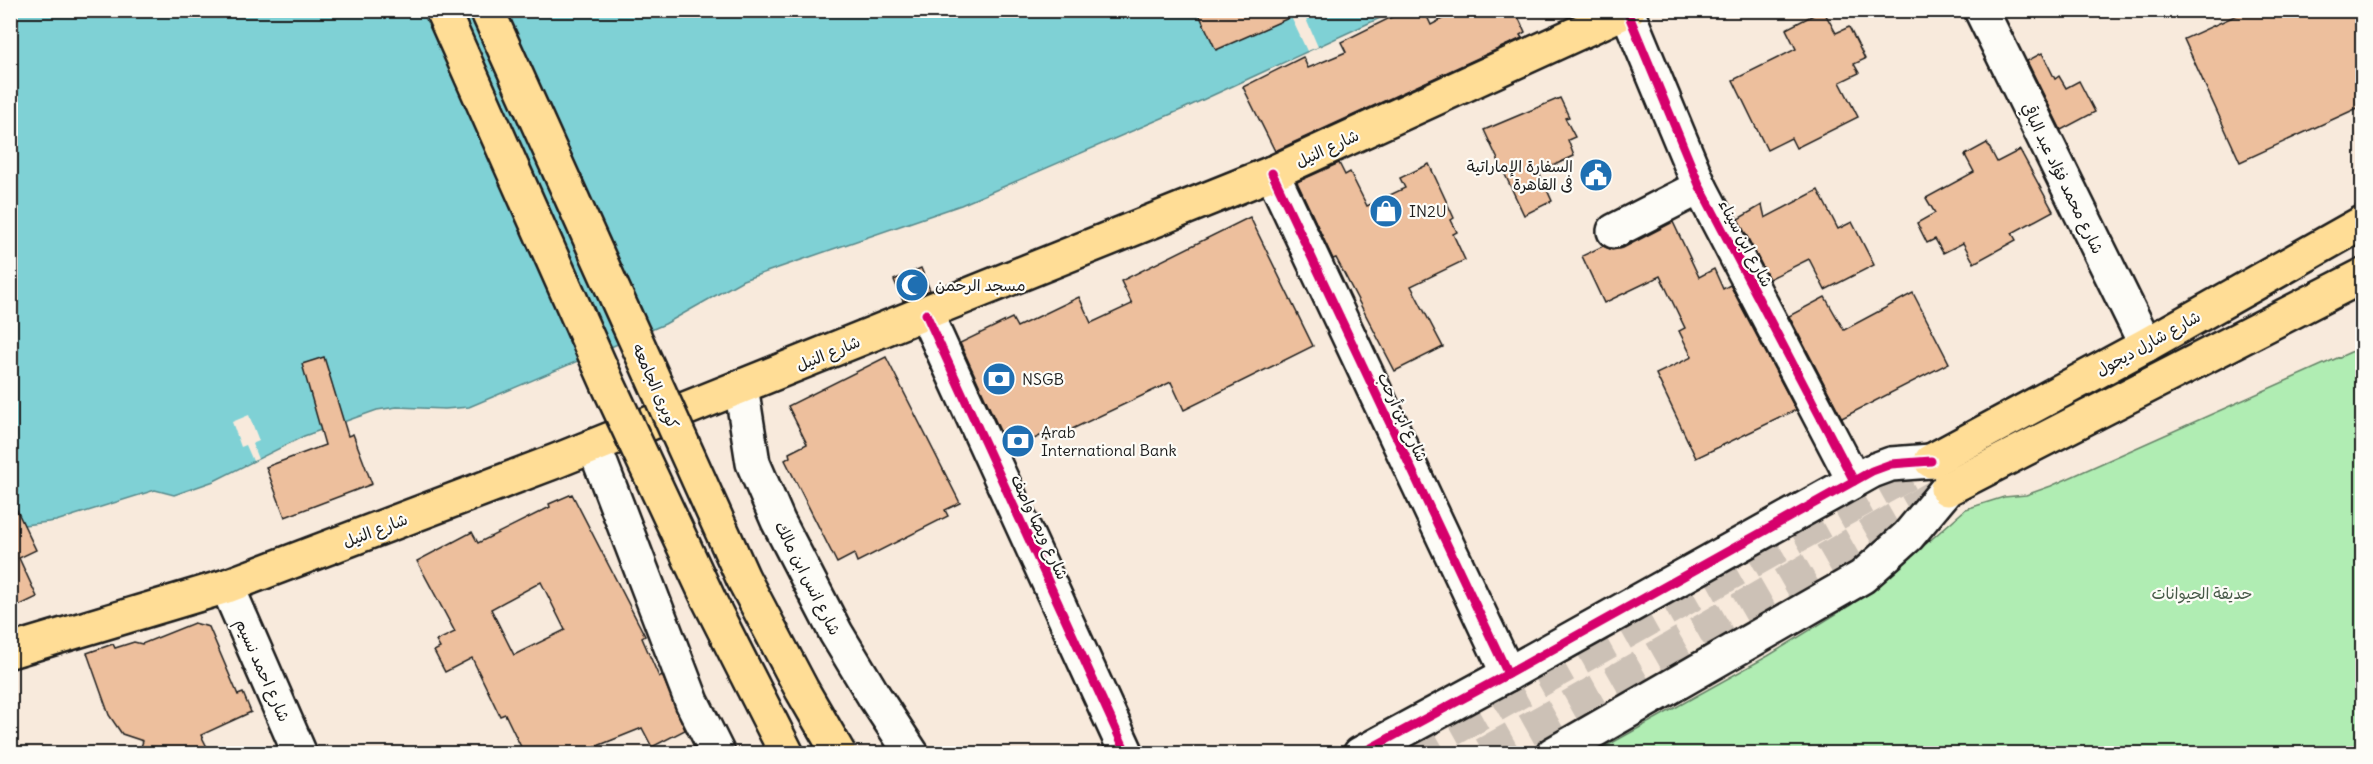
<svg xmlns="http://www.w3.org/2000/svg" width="2373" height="764" viewBox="0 0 2373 764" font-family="Delius,'Playpen Sans Arabic',sans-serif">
	<rect width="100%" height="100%" fill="#f8eadc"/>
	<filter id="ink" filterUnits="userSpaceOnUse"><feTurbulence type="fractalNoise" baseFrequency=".0167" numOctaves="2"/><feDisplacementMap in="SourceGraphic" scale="12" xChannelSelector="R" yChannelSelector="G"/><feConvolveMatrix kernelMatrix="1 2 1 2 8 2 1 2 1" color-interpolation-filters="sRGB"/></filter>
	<g filter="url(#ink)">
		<polygon fill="#b0edb3" stroke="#668468" stroke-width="1.5" points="2362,347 2362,753 1592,754 1768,656 1851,605 1894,572 1966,509 2004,497 2026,495 2051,486"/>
		<polygon fill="#7fd1d5" stroke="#57898b" stroke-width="1.5" points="11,11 1395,11 1183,109 961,205 743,280 665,324 469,407 445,409 397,407 377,410 304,436 214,481 174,495 155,490 56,521 24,525 11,530"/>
		<g fill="#f8eadc">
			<polygon points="1197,11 1303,12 1318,47 1307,51 1291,17 1216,50"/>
			<polygon points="249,415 259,441 252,444 258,459 253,461 246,445 241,447 232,422"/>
		</g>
		<g fill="#edbf9d" stroke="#1c1c1c" stroke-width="1.5" fill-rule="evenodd">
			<polygon points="1197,10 1307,10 1216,50"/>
			<polygon points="1406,10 1424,10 1431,25 1459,10 1515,10 1525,32 1520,35 1522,38 1275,151 1243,87 1303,57 1308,68 1346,52 1341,42"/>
			<polygon points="1823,10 1836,33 1849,27 1865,59 1854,64 1859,73 1840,82 1858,117 1796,148 1791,138 1767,150 1733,80 1796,49 1786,29"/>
			<polygon points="2248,10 2357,10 2362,24 2362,106 2240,162 2184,39"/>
			<polygon points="2042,53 2055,79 2059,76 2066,88 2079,81 2095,112 2061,130 2027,61"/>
			<polygon points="1560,98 1569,117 1565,118 1575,137 1568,140 1574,156 1539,172 1552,201 1524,215 1484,130"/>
			<polygon points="1987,143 1997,162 2020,150 2053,211 2012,233 2016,240 1974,263 1963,243 1943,253 1935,239 1927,243 1917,223 1935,213 1926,198 1974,172 1965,155"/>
			<polygon points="1339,163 1345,175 1350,172 1367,206 1405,188 1400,178 1429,164 1454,218 1451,220 1457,232 1453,234 1465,260 1411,286 1443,347 1395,371 1336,258 1333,259 1297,182"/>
			<polygon points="1818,190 1838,229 1852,222 1874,265 1825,290 1809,259 1769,279 1738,219 1762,205 1765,218"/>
			<polygon points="1250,217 1313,346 1184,410 1171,382 1047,441 1044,434 1026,443 1023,436 1006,444 960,343 1012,318 1017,327 1079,297 1091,323 1132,304 1121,281"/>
			<polygon points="1673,222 1699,277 1714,269 1723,289 1730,285 1796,410 1696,458 1656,374 1692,357 1679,331 1685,328 1660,276 1604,303 1582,256 1603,246 1612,250 1623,248"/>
			<polygon points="921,268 930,290 903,301 894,280"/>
			<polygon points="1913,293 1949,363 1842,418 1789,316 1825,297 1844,330"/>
			<polygon points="324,357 348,436 353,434 372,484 285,517 266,467 325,445 302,364"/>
			<polygon points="886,357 960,503 945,510 948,516 857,562 854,554 837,563 785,460 790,457 789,453 807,444 788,406"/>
			<path d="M572,494L645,636L642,638L659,677L662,675L685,730L652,747L642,728L595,747L598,753H524L505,714L500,716L472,658L445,672L434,651L440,648L436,641L455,632L417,561L472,532L478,543L550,507L549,504ZM541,582L565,630L514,655L491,609Z"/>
			<polygon points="10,496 36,550 19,558 37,597 10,610"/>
			<polygon points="194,623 209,627 238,695 243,693 251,712 201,735 210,753 139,753 143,741 122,734 109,715 87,653 113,644 115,648 134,642 142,644"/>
		</g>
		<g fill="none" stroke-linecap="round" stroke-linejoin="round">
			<g stroke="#ccc1b6" stroke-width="33" stroke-dasharray="33 16" stroke-linecap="butt">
				<polyline points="1409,754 1931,461"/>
				<polyline points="1484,754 1624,676 1941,493"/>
			</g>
			<g stroke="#1c1c1c" stroke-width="38">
				<g id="minor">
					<polyline points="1981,10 2146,345"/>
					<polyline points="1627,11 1700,187 1854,481"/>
					<polyline points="1272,173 1508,674"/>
					<polyline points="1614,231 1700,187"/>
					<polyline points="926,314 1127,754"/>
					<polyline points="741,386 753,463 778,521 836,633 874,696 912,754"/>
					<polyline points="594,446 692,702 718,754"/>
					<polyline points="227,586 300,754"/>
					<polyline points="1360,754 1508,674 1872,471 1891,464 1931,461"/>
					<polyline points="1553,754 1862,577 1908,536 1947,489"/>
				</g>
			</g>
			<g stroke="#1c1c1c" stroke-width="38">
				<g id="major">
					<polyline points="1931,461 2146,345 2362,223"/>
					<polyline points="1947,489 2362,276"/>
					<polyline points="10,651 227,586 556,461 1272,173 1628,10"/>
				</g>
			</g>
			<use href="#minor" stroke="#fdfcf7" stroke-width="33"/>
			<use href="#major" stroke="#ffdd96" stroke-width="33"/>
			<g stroke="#1c1c1c" stroke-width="38" stroke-linecap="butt">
				<g id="major-bridge">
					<polyline points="442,10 608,384 709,600 787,754"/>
					<polyline points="487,10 743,578 802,690 839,754"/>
				</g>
			</g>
			<use href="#major-bridge" stroke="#ffdd96" stroke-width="33"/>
			<g stroke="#fdfcf7" stroke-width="13">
				<g id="cycleway">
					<polyline points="1627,11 1700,187 1854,481"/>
					<polyline points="1272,173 1508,674"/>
					<polyline points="926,314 1127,754"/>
					<polyline points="1360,754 1508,674 1872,471 1891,464 1931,461"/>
				</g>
			</g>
			<use href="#cycleway" stroke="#d6006c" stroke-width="9"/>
		</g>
	</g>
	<defs>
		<g id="civic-disc" transform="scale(1.725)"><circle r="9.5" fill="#1f6fb2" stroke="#fdfcf7"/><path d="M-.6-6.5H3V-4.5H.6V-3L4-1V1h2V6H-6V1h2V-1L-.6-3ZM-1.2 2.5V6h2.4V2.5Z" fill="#fff"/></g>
		<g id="shop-disc" transform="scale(1.725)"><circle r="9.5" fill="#1f6fb2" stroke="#fdfcf7"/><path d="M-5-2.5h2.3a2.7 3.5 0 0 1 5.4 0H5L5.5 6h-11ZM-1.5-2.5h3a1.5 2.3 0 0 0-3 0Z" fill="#fff"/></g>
		<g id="mosque-disc" transform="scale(1.725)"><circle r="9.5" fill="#1f6fb2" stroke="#fdfcf7"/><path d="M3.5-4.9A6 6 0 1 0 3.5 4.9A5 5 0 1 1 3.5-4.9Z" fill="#fff"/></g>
		<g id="bank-disc" transform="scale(1.725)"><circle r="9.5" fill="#1f6fb2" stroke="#fdfcf7"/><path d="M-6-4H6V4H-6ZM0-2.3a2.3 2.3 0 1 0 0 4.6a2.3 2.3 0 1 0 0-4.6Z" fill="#fff"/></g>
	</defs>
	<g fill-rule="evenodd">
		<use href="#civic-disc" x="1596" y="175"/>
		<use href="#shop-disc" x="1386" y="211"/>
		<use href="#mosque-disc" x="912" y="285"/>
		<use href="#bank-disc" x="999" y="379"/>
		<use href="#bank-disc" x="1018" y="441"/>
	</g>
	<g text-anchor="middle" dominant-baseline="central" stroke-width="4.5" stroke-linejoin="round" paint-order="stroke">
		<g font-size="16" fill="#1c1c1c" stroke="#fdfcf7">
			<text transform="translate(1327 148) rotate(-25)">شارع النيل</text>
			<text transform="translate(2063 178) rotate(64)">شارع محمد فؤاد عبد الباقي</text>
			<text transform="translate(1746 243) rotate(62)">شارع ابن سيناء</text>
			<text transform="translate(2148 343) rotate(-29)">شارع شارل ديجول</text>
			<text transform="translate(828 353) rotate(-22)">شارع النيل</text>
			<text transform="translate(656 386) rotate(66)">كوبرى الجامعه</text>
			<text transform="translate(1403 417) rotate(65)">شارع ابن أرحب</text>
			<text transform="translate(1040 527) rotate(65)">شارع ويصا واصف</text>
			<text transform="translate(375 530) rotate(-21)">شارع النيل</text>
			<text transform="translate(808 578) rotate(63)">شارع انس ابن مالك</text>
			<text transform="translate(263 670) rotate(66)">شارع احمد نسيم</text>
		</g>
		<g font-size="16" fill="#1c1c1c" stroke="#fdfcf7" text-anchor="start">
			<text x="1573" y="166" text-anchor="end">السفارة الإماراتية<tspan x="1573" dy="18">فى القاهرة</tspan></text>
			<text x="1409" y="211">IN2U</text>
			<text x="935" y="285">مسجد الرحمن</text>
			<text x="1022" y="379">NSGB</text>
			<text x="1041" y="432">Arab<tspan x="1041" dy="18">International Bank</tspan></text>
		</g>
		<g font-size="16" fill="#485b49" stroke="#fdfcf7">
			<text x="2202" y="593">حديقة الحيوانات</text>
		</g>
	</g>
	<rect width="2373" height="764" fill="none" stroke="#fdfcf7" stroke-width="36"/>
	<rect x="18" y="18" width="2337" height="728" fill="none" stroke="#1c1c1c" stroke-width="2" filter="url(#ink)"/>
</svg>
